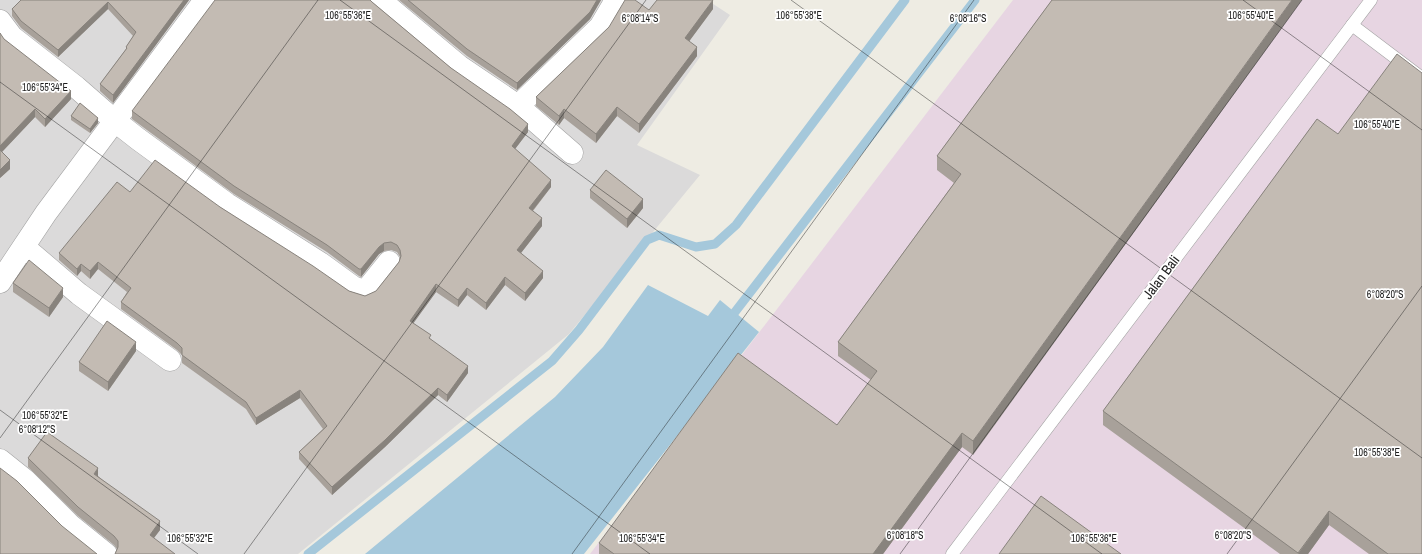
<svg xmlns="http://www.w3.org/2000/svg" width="1422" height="554" viewBox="0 0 1422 554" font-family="'Archivo Narrow',sans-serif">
	<rect width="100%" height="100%" fill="#eeece3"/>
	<polygon fill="#dbdada" points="0,0 707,0 730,15 637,145 700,175 569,334 298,554 0,554"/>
	<polygon fill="#e7d5e2" points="1013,0 1422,0 1422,554 590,554"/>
	<polygon fill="#a5c8db" points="648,285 708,316 720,300 759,332 584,554 365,554 555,397 603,347"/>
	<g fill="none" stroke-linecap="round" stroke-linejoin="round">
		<g stroke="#a5c8db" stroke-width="9">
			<polyline points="735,312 975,0"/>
			<polyline points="308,554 552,361 579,330 647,240 659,235 696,247 715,244 736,225 905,0"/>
		</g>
		<g stroke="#a4a4a4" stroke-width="13">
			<g id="lane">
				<polyline points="1352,25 1422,78"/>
				<polyline points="952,554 1371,0"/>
			</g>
		</g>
		<g stroke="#a4a4a4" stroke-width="23">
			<g id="street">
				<polyline points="380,0 459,66 518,106 572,153"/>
				<polyline points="0,21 12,37 76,87 115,121 138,139 227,204 320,263 353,287 364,291 368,288 389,262"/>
				<polyline points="518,106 600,27 616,0"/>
				<polyline points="24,247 79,294 170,360"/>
				<polyline points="0,282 46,213 205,0"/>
				<polyline points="0,460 25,480 70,525 106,554"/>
			</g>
		</g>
		<use href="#lane" stroke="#fff" stroke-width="12"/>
		<use href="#street" stroke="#fff" stroke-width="22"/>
	</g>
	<g fill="#a8a19a">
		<polygon points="21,0 189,0 113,103 100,91 100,84 126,49 126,47 133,36 108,9 58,57 21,28 12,16 12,9"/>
		<polygon points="399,0 601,0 590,19 517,90 467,56"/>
		<polygon points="1052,0 973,455 962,447 883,554 599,554 599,543 837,425 871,380 838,356 838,342 954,183 937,170 937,156"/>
		<polygon points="372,2 451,68 528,132 515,149 551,187 533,211 542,226 521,253 543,278 525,301 505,285 486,310 467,295 458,307 436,292 413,323 468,373 447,402 438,395 385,447 332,495 299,459 299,452 323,429 300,398 256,425 246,409 182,363 182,355 177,350 121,309 121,302 127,292 98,269 90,279 81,271 77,276 59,260 59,253 130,192 220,207 349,291 365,296 376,291 399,262 400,257 397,252 391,250 384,251 379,254 361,277 359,276 327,252 234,194 132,119 132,111"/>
		<polygon points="713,9 689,41 697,56 639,133 617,116 596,143 564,118 559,125 536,106 536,97 609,27 649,10"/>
		<polygon points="4,39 71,99 45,127 35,117 2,152 10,169 0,178"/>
		<polygon points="71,116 98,123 90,133 71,120"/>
		<polygon points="1317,119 1422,554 1369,554 1329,525 1308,554 1280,554 1103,425 1103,411"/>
		<polygon points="590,190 643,208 627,228 590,198"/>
		<polygon points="13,283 63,297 49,317 13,292"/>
		<polygon points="136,351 108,391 79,371 79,362"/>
		<polygon points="28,458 98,476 160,530 154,538 115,553 117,549 114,545 78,516 28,467"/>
	</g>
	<g fill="#88837d">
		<polygon points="184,0 189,0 113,103 113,95"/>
		<polygon points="597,0 601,0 590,19 517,90 517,83"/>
		<polygon points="713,0 713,9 685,47 685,38"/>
		<polygon points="1292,0 1302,0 973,455 973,441"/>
		<polygon points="108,2 108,9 58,57 58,50"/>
		<polygon points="697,47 697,56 639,133 639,124"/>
		<polygon points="71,91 71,99 45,127 45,119"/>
		<polygon points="617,107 617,116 596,143 596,134"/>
		<polygon points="35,109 35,117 0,154 0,146"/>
		<polygon points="564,109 564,118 559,125 559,116"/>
		<polygon points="98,118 98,123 90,133 90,129"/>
		<polygon points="528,124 528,132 512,153 512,146"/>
		<polygon points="10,160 10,169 0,178 0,170"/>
		<polygon points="551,180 551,187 529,215 529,208"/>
		<polygon points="643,199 643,208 627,228 627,219"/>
		<polygon points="542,218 542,226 517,258 517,250"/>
		<polygon points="384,243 384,251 379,254 361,277 361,269 379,247"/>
		<polygon points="98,262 98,269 90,279 90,271"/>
		<polygon points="81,264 81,271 77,276 77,269"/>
		<polygon points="543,271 543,278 525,301 525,293"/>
		<polygon points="505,277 505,285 486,310 486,303"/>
		<polygon points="436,284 436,292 410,328 410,321"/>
		<polygon points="63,288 63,297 49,317 49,308"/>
		<polygon points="467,288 467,295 458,307 458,300"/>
		<polygon points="136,342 136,351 108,391 108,382"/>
		<polygon points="468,366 468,373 447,402 447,395"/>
		<polygon points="438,388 438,395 385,447 332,495 332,487"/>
		<polygon points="300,390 300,398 256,425 256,418"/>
		<polygon points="962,433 962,447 883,554 873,554"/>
		<polygon points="98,468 98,477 94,474"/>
		<polygon points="1329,511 1329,525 1308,554 1298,554"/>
		<polygon points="160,521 160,530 150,543 150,535"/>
	</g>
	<g fill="#c3bbb3" stroke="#88837d">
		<polygon points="21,0 184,0 113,95 100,84 127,48 126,47 136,32 108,2 58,50 21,21 12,9"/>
		<polygon points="215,0 370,0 372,2 451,68 510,109 528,124 512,146 551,180 529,208 542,218 517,250 543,271 525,293 505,277 486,303 467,288 458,300 436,284 410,321 431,335 429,338 468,366 447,395 438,388 385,440 332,487 299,452 327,426 300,390 256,418 246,402 182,355 182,348 177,343 121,302 131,288 98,262 90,271 81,264 77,269 59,253 117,182 130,192 155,160 220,207 313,266 349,291 365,296 376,291 399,262 401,256 400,250 397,245 391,242 384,243 379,247 361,269 359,269 327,245 234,186 132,111"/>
		<polygon points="408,0 597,0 590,12 517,83 467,49"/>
		<polygon points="625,0 635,0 649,10 657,0 713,0 685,38 697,47 639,124 617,107 596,134 564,109 559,116 536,97 609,27"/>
		<polygon points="1052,0 1292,0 973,441 962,433 873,554 614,554 599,543 738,353 837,425 877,371 838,342 961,174 937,156"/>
		<polygon points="0,33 4,39 71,91 45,119 35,109 0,146"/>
		<polygon points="1397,54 1422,73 1422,554 1388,554 1329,511 1298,553 1103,411 1317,119 1338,134"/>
		<polygon points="80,103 98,118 90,129 71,116"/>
		<polygon points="0,150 10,160 0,170"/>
		<polygon points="606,170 643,199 627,219 590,190"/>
		<polygon points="29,260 63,288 49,308 13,283"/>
		<polygon points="107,321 136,342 108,382 79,362"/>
		<polygon points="47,432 98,468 94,474 160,521 150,535 175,554 115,554 118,547 118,541 114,536 78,507 28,458"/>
		<polygon points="0,468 17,481 62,526 97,554 0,554"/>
		<polygon points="1041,496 1121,554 999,554"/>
	</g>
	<path fill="none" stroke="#1d1d1d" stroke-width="1" stroke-opacity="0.45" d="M340,0L1102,554M791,0L1422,458M1243,0L1422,130M0,82L650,554M0,410L198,554M0,438L318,0M244,554L646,0M572,554L974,0M900,554L1302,0M1227,554L1422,286"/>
	<g text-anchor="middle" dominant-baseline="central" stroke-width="3.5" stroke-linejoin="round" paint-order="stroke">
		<g font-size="14" fill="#1d1d1d" stroke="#fff">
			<text transform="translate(1161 277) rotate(-53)">Jalan Bali</text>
		</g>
	</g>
	<g font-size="10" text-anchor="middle" fill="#1d1d1d" stroke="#fff" stroke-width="3.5" stroke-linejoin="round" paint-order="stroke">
		<text x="348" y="19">106°55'36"E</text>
		<text x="799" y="19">106°55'38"E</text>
		<text x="1251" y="19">106°55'40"E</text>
		<text x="640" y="22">6°08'14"S</text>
		<text x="968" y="22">6°08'16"S</text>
		<text x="45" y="91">106°55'34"E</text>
		<text x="1377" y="128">106°55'40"E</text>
		<text x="1385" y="298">6°08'20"S</text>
		<text x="45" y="419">106°55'32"E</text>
		<text x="37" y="433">6°08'12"S</text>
		<text x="1377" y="456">106°55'38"E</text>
		<text x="905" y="539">6°08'18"S</text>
		<text x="1233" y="539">6°08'20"S</text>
		<text x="190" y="542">106°55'32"E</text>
		<text x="642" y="542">106°55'34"E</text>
		<text x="1094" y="542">106°55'36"E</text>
	</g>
</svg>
